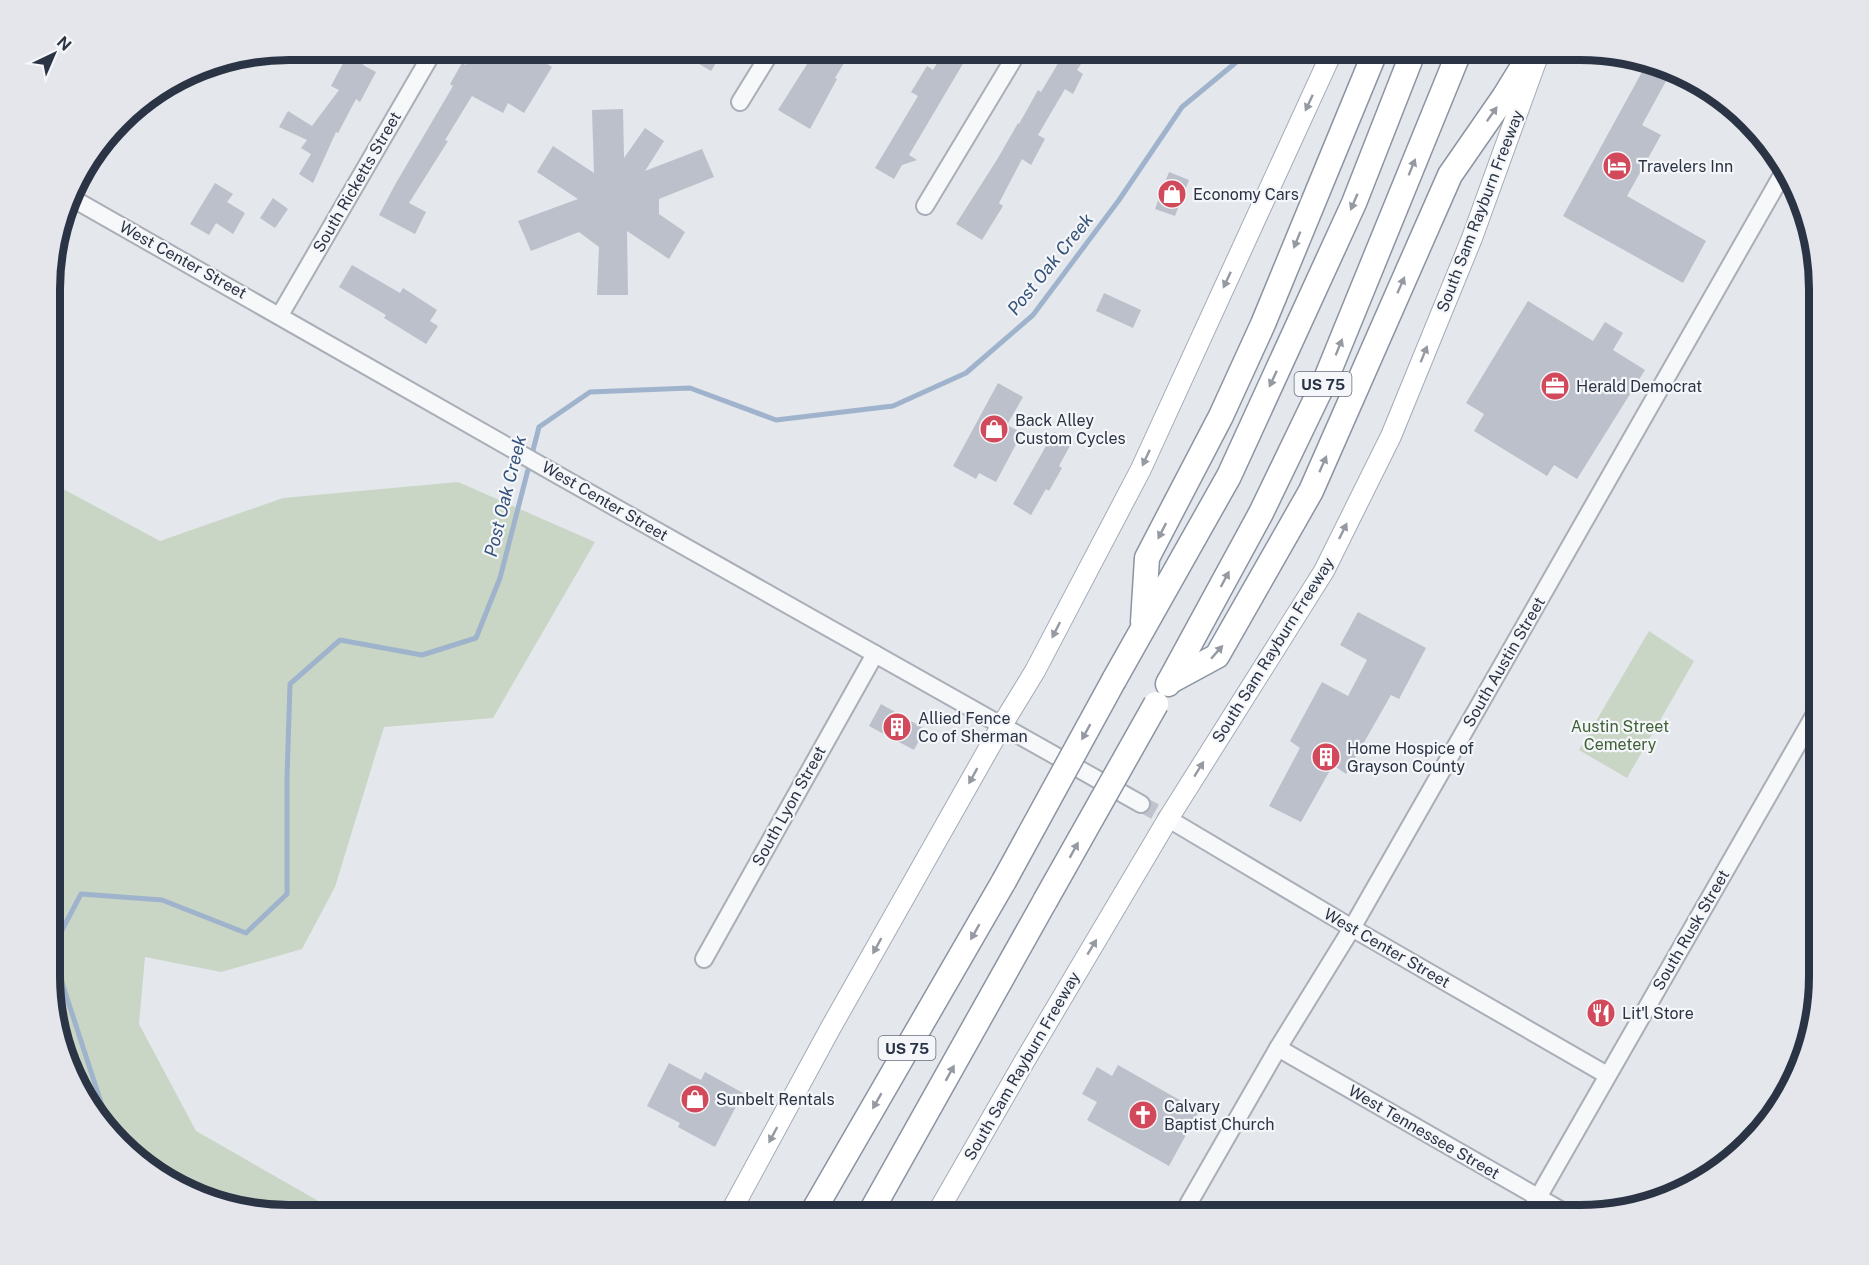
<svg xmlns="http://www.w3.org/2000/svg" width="1869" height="1265" viewBox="0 0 1869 1265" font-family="'Public Sans',sans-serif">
	<rect width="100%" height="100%" fill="#e4e7ec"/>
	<g fill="#c9d6c5">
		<polygon points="458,482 595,542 493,718 384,727 335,887 302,949 221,972 145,957 139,1024 196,1131 343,1215 274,1215 212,1203 143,1166 81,1095 52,1007 52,483 160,541 283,498"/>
		<polygon points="1649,631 1694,661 1627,778 1579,750"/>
	</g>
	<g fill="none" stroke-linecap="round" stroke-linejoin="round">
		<g stroke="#9fb4cc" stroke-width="5">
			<polyline points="52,949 81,894 162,900 246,933 287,894 287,777 290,684 340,640 422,655 476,638 500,578 539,427 590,392 690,388 776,420 893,406 966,373 1033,315 1119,200 1182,107 1251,50"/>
			<polyline points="52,952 109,1127"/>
		</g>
	</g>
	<g fill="#bbc0ca">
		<polygon points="350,50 372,50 363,65 376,72 360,102 356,99 338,133 336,132 313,183 299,174 311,154 301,148 307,140 279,127 288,111 312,126 339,90 331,86"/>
		<polygon points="475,50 525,50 552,67 524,113 508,103 503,113 472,96 445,140 448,141 409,203 426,212 415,234 379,215 396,183 453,86 450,84 462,63 466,65"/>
		<polygon points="676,50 724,50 711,71"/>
		<polygon points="816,50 852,50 835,78 837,79 810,129 778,110"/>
		<polygon points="945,50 971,50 909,155 917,160 902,165 894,179 875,168 918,96 911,92 927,66 933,70"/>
		<polygon points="1066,50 1086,50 1081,59 1083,61 1077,70 1083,74 1073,94 1065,89 1038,135 1045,139 1031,165 1022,159 999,203 1003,206 982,240 956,224 998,158 1018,123 1019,124 1038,90 1041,92"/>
		<polygon points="1648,61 1657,62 1672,70 1642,125 1661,135 1627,196 1706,241 1683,283 1563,216"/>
		<polygon points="623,109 624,158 645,128 664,141 645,171 702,149 714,177 659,199 659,214 685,232 669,259 627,231 628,295 597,295 599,247 579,232 531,251 518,221 578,199 537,172 553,146 594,173 592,110"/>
		<polygon points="1169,172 1189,180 1175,216 1155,209"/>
		<polygon points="215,183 233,194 227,202 245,213 233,234 216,223 209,235 190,224"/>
		<polygon points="273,198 288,209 275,228 260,218"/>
		<polygon points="352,265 400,293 403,288 437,310 430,321 438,326 426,344 384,318 386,315 339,287"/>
		<polygon points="1104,293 1141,310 1133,328 1096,311"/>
		<polygon points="1528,301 1593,341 1605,322 1623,333 1613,350 1645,370 1577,479 1554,465 1547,476 1474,431 1484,414 1466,403"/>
		<polygon points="998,383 1023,397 1007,425 1022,433 996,482 979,473 976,479 953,466"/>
		<polygon points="1054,432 1072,442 1059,466 1062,468 1049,491 1046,489 1031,515 1013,504"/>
		<polygon points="1358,612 1426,648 1399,699 1391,695 1346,774 1333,765 1301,822 1269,806 1300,748 1290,741 1322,682 1348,696 1367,660 1340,645"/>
		<polygon points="881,704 925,729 914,750 869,726"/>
		<polygon points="669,1063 701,1080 705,1072 743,1093 715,1147 678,1127 680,1123 647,1106"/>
		<polygon points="1118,1065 1199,1111 1169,1166 1087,1120 1097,1102 1082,1094 1097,1067 1112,1076"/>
	</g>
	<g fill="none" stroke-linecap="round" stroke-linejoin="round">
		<polyline stroke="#bfc3cb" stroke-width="16" stroke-dasharray="16 8" stroke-linecap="butt" points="1141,804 1167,818"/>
		<g stroke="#a9aeb7" stroke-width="20">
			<g id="minor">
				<polyline points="740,102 772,50"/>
				<polyline points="70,197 556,474 1141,804"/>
				<polyline points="925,206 1019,50"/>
				<polyline points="280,315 434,50"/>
				<polyline points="1167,818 1352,928 1607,1075"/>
				<polyline points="704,959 875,654"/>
				<polyline points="1278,1048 1569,1215"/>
				<polyline points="1182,1215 1278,1048 1352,928 1786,168"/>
				<polyline points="1528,1215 1819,707"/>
			</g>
		</g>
		<g stroke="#a3abb8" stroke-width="22">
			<g id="major">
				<polyline points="729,1215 830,1029 1002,725 1035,671 1141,469 1333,50"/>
				<polyline points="936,1215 1024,1062 1168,819 1324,571 1391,436 1472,238 1539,53"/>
			</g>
		</g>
		<g stroke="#8b94a3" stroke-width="27">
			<g id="highway">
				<polyline points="1143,622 1147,558 1221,416 1263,324 1376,50"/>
				<polyline points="1114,680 1229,476 1354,203 1414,50"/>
				<polyline points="1169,682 1217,656 1311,491 1450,175 1504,97 1533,50"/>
				<polyline points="1168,684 1261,513 1327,376 1460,50"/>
				<polyline points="811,1215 1004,881"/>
				<polyline points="869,1215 1045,901"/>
			</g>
		</g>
		<use href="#minor" stroke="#f7f8fa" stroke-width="16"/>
		<use href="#major" stroke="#fff" stroke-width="20"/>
		<use href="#highway" stroke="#fff" stroke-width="24"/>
		<g stroke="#8b94a3" stroke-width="27" stroke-linecap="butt">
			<g id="highway-bridge">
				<polyline points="1004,881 1114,680"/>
				<polyline points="1045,901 1156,704"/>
			</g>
		</g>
		<use href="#highway-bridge" stroke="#fff" stroke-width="24"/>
	</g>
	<defs><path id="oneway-solid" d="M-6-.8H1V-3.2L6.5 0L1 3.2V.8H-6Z" transform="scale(1.5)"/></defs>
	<g fill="#959aa2">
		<use href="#oneway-solid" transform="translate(1309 103) rotate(115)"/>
		<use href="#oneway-solid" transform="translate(1492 114) rotate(-55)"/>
		<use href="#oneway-solid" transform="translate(1412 167) rotate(-68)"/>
		<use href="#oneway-solid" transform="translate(1354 202) rotate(113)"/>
		<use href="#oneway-solid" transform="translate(1297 240) rotate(112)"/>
		<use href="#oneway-solid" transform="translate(1227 280) rotate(115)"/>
		<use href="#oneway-solid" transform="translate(1401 285) rotate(-66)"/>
		<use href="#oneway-solid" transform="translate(1339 347) rotate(-68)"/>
		<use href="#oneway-solid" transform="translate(1424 354) rotate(-68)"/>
		<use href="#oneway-solid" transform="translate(1273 379) rotate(115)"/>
		<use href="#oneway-solid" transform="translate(1146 458) rotate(115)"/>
		<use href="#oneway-solid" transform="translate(1323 464) rotate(-66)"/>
		<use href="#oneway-solid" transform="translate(1162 531) rotate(117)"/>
		<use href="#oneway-solid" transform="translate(1343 531) rotate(-64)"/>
		<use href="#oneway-solid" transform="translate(1225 579) rotate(-62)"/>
		<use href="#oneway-solid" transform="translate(1056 630) rotate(117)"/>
		<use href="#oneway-solid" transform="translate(1217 652) rotate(-49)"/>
		<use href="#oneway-solid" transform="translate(1086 732) rotate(119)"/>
		<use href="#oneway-solid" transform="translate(1199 769) rotate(-58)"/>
		<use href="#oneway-solid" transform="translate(973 776) rotate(119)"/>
		<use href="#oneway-solid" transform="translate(1074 850) rotate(-61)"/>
		<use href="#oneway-solid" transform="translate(975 932) rotate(120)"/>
		<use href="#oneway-solid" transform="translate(877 946) rotate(119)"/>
		<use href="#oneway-solid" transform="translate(1092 947) rotate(-59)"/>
		<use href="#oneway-solid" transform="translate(950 1073) rotate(-61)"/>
		<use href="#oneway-solid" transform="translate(877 1101) rotate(120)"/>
		<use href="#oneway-solid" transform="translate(773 1135) rotate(118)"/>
	</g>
	<defs>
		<g id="hotel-disc" transform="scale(1.5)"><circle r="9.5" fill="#d1495b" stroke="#f4f6f9"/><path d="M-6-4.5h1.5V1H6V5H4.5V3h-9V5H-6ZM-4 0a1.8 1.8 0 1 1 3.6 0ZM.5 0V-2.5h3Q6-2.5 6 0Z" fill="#fff"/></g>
		<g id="shop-disc" transform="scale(1.5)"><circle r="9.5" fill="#d1495b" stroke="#f4f6f9"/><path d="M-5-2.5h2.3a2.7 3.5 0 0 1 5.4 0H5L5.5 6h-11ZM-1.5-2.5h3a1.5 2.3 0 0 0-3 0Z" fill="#fff"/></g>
		<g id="office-disc" transform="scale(1.5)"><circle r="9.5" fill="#d1495b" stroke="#f4f6f9"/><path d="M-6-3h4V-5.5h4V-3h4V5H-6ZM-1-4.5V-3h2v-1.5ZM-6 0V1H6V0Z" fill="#fff"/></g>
		<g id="building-disc" transform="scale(1.5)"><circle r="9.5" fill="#d1495b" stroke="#f4f6f9"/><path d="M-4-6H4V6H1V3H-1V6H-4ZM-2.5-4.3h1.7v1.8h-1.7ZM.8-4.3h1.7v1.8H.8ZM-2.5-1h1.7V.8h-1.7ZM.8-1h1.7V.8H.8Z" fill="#fff"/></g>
		<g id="restaurant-disc" transform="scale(1.5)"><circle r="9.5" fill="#d1495b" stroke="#f4f6f9"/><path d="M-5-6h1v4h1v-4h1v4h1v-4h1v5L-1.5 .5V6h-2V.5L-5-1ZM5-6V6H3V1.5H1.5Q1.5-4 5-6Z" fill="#fff"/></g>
		<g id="church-disc" transform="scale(1.5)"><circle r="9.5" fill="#d1495b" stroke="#f4f6f9"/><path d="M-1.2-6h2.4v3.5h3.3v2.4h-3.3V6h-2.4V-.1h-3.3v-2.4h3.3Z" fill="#fff"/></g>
	</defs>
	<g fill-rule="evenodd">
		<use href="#hotel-disc" x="1617" y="166"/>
		<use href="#shop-disc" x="1172" y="194"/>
		<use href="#office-disc" x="1555" y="386"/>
		<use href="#shop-disc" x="994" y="429"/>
		<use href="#building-disc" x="897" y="727"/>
		<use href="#building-disc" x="1326" y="757"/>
		<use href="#restaurant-disc" x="1601" y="1013"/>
		<use href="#shop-disc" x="695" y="1099"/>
		<use href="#church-disc" x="1143" y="1115"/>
	</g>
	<g text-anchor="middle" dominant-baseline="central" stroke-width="4.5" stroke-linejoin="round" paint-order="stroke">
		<g fill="#f4f6f9" stroke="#676e7b" stroke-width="1.5">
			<rect x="1294.5" y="372" width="57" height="24" rx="4.5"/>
			<rect x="878.5" y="1036" width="57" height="24" rx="4.5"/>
		</g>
		<g font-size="15" font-weight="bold" fill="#2b3445">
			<text x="1323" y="384">US 75</text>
			<text x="907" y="1048">US 75</text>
		</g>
		<g font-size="16" fill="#2b3445" stroke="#f4f6f9" text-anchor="start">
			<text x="1638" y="166">Travelers Inn</text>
			<text x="1193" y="194">Economy Cars</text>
			<text x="1576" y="386">Herald Democrat</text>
			<text x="1015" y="420">Back Alley<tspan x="1015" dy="18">Custom Cycles</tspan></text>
			<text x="918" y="718">Allied Fence<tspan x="918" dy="18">Co of Sherman</tspan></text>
			<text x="1347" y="748">Home Hospice of<tspan x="1347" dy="18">Grayson County</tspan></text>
			<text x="1622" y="1013">Lit'l Store</text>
			<text x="716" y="1099">Sunbelt Rentals</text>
			<text x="1164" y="1106">Calvary<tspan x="1164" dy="18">Baptist Church</tspan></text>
		</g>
		<g font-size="16" fill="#2b3445" stroke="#f4f6f9">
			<text transform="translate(357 182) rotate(-60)">South Ricketts Street</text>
			<text transform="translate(1480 211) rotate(-69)">South Sam Rayburn Freeway</text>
			<text transform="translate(183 260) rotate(29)">West Center Street</text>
			<text transform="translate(605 501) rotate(30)">West Center Street</text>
			<text transform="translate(1273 650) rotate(-58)">South Sam Rayburn Freeway</text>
			<text transform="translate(1504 662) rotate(-60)">South Austin Street</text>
			<text transform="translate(789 806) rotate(-61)">South Lyon Street</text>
			<text transform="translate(1691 930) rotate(-60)">South Rusk Street</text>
			<text transform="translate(1387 948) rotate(30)">West Center Street</text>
			<text transform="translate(1022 1066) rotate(-60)">South Sam Rayburn Freeway</text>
			<text transform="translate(1424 1132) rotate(30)">West Tennessee Street</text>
		</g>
		<g font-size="16" fill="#3f6138" stroke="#f4f6f9">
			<text x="1620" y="726">Austin Street<tspan x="1620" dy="18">Cemetery</tspan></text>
		</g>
		<g font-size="18" font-style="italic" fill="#34527a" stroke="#f4f6f9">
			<text transform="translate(1050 264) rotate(-51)">Post Oak Creek</text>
			<text transform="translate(505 496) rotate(-76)">Post Oak Creek</text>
		</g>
	</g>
	<path d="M0 0H1869V1265H0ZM289 60H1580A229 229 0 0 1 1809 289V976A229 229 0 0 1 1580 1205H289A229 229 0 0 1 60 976V289A229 229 0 0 1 289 60Z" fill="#e4e6eb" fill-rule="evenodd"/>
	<path fill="none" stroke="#2b3445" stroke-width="8" d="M289 60H1580A229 229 0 0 1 1809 289V976A229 229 0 0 1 1580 1205H289A229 229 0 0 1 60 976V289A229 229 0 0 1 289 60Z"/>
	<g transform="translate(54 54) rotate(44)" stroke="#f4f6f9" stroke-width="4.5" paint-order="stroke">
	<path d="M0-4.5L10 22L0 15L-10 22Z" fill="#2b3445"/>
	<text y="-9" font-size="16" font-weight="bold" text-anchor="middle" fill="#2b3445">N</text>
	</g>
</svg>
